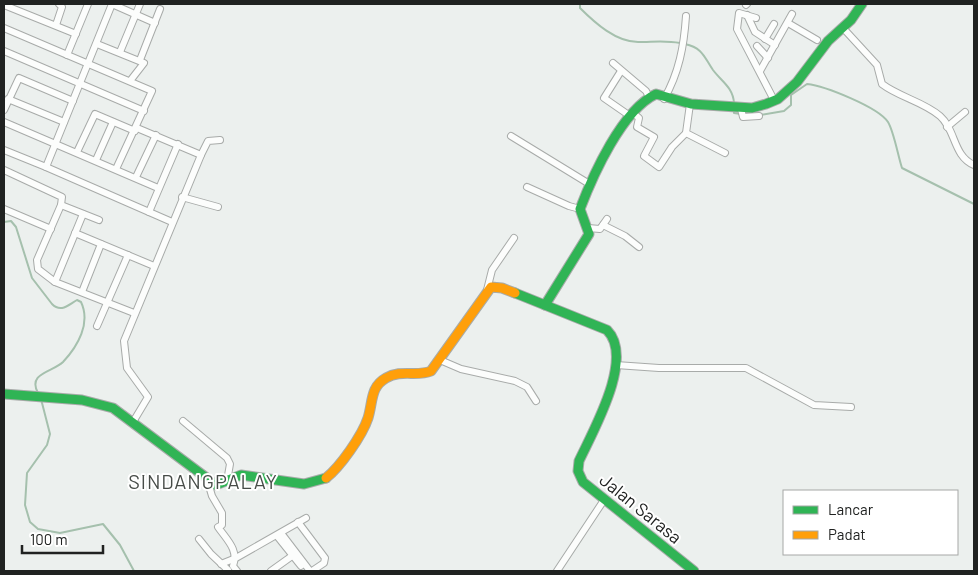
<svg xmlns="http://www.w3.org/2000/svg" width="978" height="575" viewBox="0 0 978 575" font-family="Barlow,sans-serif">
	<rect width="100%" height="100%" fill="#ecf0ee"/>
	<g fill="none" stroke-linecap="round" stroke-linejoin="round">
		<g stroke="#a5c0ad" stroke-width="2">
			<path d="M580,4V8C595,23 616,42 638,42C653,42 665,40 680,43"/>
			<path d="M685,44C703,48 704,57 713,70C721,81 733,87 734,103"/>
			<polyline points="734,110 734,113 741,114"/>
			<path d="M760,115L784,111L791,105V95L807,84C825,86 878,107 888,122C894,132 898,156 902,168L974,204"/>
			<path d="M4,222L11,221L16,227L32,278L52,304C61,313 68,305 77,300L81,302C91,323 78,346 63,362C53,372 27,373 38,393"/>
			<polyline points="41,399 50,434 47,445 27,473 25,505 30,522 38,529 60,533 103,524 120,545 134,571"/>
		</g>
		<g stroke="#a8aba9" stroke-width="8">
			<g id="street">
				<polyline points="112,4 46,167 172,222"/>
				<polyline points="112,4 155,23"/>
				<polyline points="4,5 76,34"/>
				<polyline points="746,5 747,4"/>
				<polyline points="747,15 755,32 775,45"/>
				<polyline points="756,18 739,13 737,29 774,100"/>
				<polyline points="788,23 817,40"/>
				<polyline points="56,25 62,7 59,4"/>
				<polyline points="4,28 152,91 116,169"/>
				<path d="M843,28L877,65L882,84C899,97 924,102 940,116C956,130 953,156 974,165"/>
				<polyline points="765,39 774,24"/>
				<polyline points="97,44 144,63 130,81"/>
				<polyline points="757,46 768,58"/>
				<polyline points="4,51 144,111"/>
				<polyline points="120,52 140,4"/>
				<polyline points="67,55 88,4"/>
				<polyline points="140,60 160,9"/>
				<polyline points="613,63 646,91 648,95"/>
				<polyline points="621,71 604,98 630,116"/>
				<polyline points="760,71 792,14"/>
				<polyline points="8,99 64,122"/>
				<path d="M664,99C679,73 684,46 686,16"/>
				<polyline points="690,104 686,133 725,153"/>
				<polyline points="741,109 743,117 759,116"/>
				<polyline points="4,110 19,78 73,101"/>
				<polyline points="633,113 639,118 637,127 654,137 644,156 659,167 672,147 686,133"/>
				<polyline points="4,122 158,188"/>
				<polyline points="947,127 965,112"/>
				<polyline points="511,136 591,185"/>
				<polyline points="4,150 46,167"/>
				<polyline points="77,152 95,114 135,131"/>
				<polyline points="201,155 208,141 220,140"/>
				<polyline points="96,160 113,122"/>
				<polyline points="4,170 62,197 61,205 37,260 38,269 55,282 134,313"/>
				<polyline points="136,177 156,135"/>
				<polyline points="527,187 569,206 580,209"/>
				<polyline points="182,197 218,207"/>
				<polyline points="61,205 99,220"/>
				<polyline points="4,209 51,229"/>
				<polyline points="149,212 178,144"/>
				<polyline points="603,225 625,236 639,247"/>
				<polyline points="588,228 600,229 607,219"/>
				<polyline points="75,233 154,266"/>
				<polyline points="55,282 83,214"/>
				<polyline points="487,290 492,270 514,238"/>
				<polyline points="82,292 101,244"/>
				<polyline points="97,326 128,255"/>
				<polyline points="440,360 461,369 515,381 527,387 536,401"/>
				<polyline points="616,365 659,368 746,368 814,405 851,407"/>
				<polyline points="183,421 227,458 230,464 227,481"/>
				<polyline points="133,422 148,397 127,368 124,341 201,155 137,128"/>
				<path d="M207,479L212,496L222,513V525L218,527C227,540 239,550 233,566L237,571"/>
				<polyline points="298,522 325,558 324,563 312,571"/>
				<polyline points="281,533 310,571"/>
				<polyline points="277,536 301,566"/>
				<polyline points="199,539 211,554 228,570 226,571"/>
				<polyline points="221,564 236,558 306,518"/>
				<polyline points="271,571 292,556"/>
				<polyline points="557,571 604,500"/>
			</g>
		</g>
		<g stroke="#a8aba9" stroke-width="11">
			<g id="fast">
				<path d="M515,293L607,330C635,358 593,431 579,461L578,471L583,482L694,571"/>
				<path d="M545,305L589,234L580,209C593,175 622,110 656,94L691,104L752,108L766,104L778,99L797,82L828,41L851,20L862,4"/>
				<polyline points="4,394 82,400 113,408 216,485 241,475 304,484 326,478"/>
			</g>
		</g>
		<g stroke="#a8aba9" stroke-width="11">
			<path id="slow" d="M326,478C340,467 362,436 368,418C373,402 370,387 386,378C401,369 417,377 431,371L491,287L502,288L515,293"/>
		</g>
		<use href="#street" stroke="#fcfdfc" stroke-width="6"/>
		<use href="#fast" stroke="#30b455" stroke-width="9"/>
		<use href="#slow" stroke="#ff9f0a" stroke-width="9"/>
	</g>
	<g text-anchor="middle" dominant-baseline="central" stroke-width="4" stroke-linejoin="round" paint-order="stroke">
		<g font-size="18" fill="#202221" stroke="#fff">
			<text transform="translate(641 508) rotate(39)">Jalan Sarasa</text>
		</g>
		<g font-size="20" letter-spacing="1" fill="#474c48" stroke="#fff">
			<text x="203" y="481">SINDANGPALAY</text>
		</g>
	</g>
	<rect width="978" height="575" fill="none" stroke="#202221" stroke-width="10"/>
	<rect x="783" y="490" width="175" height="65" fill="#ffffff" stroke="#a6a7a6"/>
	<rect x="793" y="506" width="25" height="8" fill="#30b455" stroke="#a6a7a6"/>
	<text x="828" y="515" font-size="15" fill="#202221">Lancar</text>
	<rect x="793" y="531" width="25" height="8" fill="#ff9f0a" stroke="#a6a7a6"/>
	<text x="828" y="540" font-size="15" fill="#202221">Padat</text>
	<path d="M22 545v8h81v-8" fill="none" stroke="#202221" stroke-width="2.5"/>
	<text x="30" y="545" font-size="15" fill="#202221" stroke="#ffffff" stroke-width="4" paint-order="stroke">100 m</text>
</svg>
